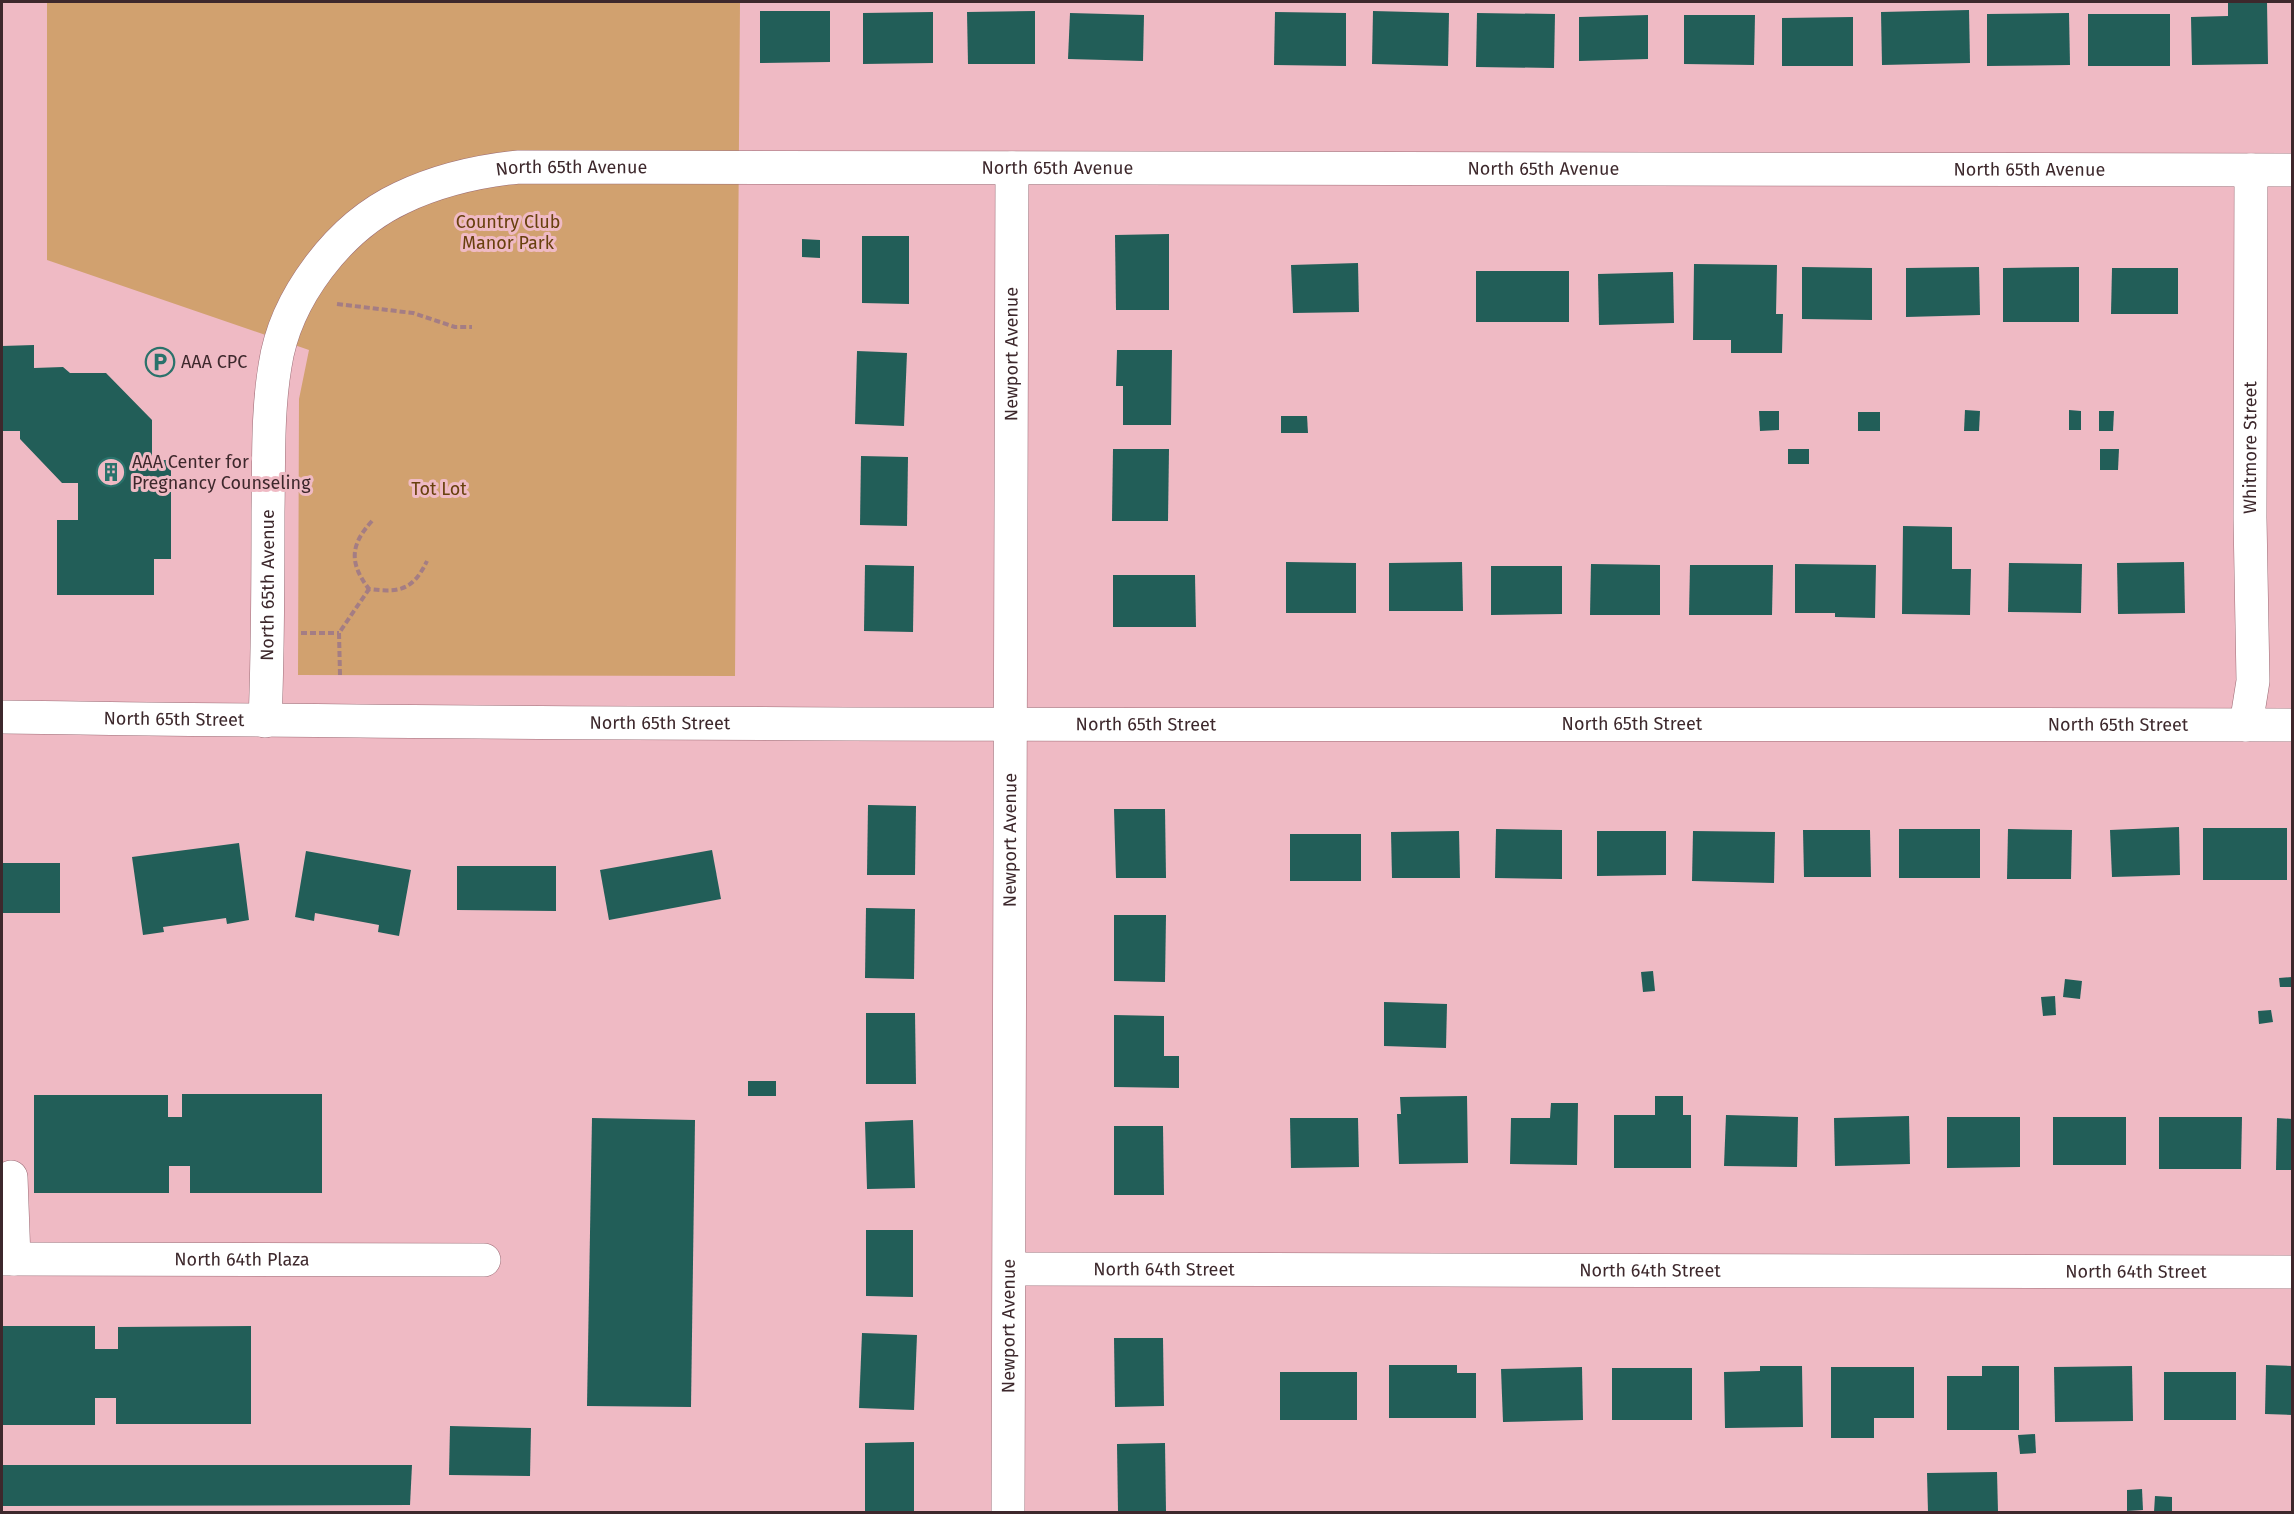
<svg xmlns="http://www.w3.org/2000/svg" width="2294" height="1514" viewBox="0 0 2294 1514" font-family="'Fira Sans',sans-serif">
	<rect width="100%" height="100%" fill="#efbac4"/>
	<polygon fill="#d1a16f" points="47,2 740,2 735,676 298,675 299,399 309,350 47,260"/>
	<g fill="#225e58">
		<polygon points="2228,2 2267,2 2268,64 2192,65 2191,17 2228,16"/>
		<polygon points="1969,10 1970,63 1882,65 1881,12"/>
		<polygon points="760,11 830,11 830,62 760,63"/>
		<polygon points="1035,11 1035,64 968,64 967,12"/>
		<polygon points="1373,11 1449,13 1448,66 1372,64"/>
		<polygon points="933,12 933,63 863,64 863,13"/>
		<polygon points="1275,12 1346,13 1346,66 1274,65"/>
		<polygon points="1070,13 1144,15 1143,61 1068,59"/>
		<polygon points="1477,13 1555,14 1554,68 1476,67"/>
		<polygon points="2069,13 2070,65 1987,66 1987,14"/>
		<rect x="2088" y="14" width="82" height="52"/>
		<polygon points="1648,15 1648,59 1579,61 1579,17"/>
		<polygon points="1684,15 1755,15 1754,65 1684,64"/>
		<polygon points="1853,17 1853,66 1782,66 1782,18"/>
		<polygon points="1169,234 1169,310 1116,310 1115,235"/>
		<polygon points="862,236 909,236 909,304 862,303"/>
		<polygon points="802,239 820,240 820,258 802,257"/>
		<polygon points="1358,263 1359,312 1293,313 1291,265"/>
		<polygon points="1694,264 1777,265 1776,314 1783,314 1782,353 1731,353 1731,340 1693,340"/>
		<polygon points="1802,267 1872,268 1872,320 1802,319"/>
		<polygon points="1979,267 1980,315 1906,317 1906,268"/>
		<polygon points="2079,267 2079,322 2003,322 2003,268"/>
		<polygon points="2112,268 2178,268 2178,314 2111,314"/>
		<rect x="1476" y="271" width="93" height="51"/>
		<polygon points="1673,272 1674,323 1599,325 1598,274"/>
		<polygon points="34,345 34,368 63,367 70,373 106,373 152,420 152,460 171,460 171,559 154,559 154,595 57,595 57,520 78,520 78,483 62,483 20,439 20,431 2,431 2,346"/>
		<polygon points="1117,350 1172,350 1171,425 1123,425 1123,386 1116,386"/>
		<polygon points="857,351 907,353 904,426 855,424"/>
		<polygon points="1965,410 1980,411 1979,431 1964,431"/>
		<polygon points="2069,410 2081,411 2081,430 2069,430"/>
		<polygon points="1759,411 1779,411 1779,430 1760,431"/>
		<polygon points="2099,411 2114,411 2113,431 2099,431"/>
		<rect x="1858" y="412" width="22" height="19"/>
		<polygon points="1281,416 1307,416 1308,433 1281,433"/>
		<polygon points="1113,449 1169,449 1168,521 1112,521"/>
		<rect x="1788" y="449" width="21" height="15"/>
		<polygon points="2100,449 2119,449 2118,470 2100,470"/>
		<polygon points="861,456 908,457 907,526 860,525"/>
		<polygon points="1903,526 1952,527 1952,569 1971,569 1970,615 1902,614"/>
		<polygon points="1286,562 1356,563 1356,613 1286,613"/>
		<polygon points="1462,562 1463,611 1389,611 1389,563"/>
		<polygon points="2184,562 2185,613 2118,614 2117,563"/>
		<polygon points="2009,563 2082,564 2081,613 2008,612"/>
		<polygon points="1591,564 1660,565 1660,615 1590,615"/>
		<polygon points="1795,564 1876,565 1875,618 1835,617 1835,613 1795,613"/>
		<polygon points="865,565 914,566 913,632 864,631"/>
		<polygon points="1690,565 1773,565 1772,615 1689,615"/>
		<polygon points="1491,566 1562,566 1562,614 1491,615"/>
		<polygon points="1113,575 1195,575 1196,627 1113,627"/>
		<polygon points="868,805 916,806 915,875 867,875"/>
		<polygon points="1114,809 1165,809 1166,878 1116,878"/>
		<polygon points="2179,827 2180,875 2112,877 2110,830"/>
		<rect x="2203" y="828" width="84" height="52"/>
		<polygon points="1496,829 1562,830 1562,879 1495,878"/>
		<rect x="1899" y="829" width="81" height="49"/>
		<polygon points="2008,829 2072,830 2071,879 2007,879"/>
		<polygon points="1803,830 1870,830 1871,877 1804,877"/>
		<polygon points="1459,831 1460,878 1392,878 1391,832"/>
		<polygon points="1597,831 1666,831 1666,875 1597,876"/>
		<polygon points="1693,831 1775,832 1774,883 1692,881"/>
		<rect x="1290" y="834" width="71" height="47"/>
		<polygon points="239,843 249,920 227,924 226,918 163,927 164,932 143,935 132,857"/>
		<polygon points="712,850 721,899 609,920 600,870"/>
		<polygon points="306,851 411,870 399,936 378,932 379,925 315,913 314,921 295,917"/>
		<rect x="2" y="863" width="58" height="50"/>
		<polygon points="457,866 556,866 556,911 457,910"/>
		<polygon points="866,908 915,909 914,979 865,978"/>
		<polygon points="1114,915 1166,915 1165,982 1114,981"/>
		<polygon points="1653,971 1655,991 1643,992 1641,972"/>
		<polygon points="2292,977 2292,987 2280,987 2279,978"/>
		<polygon points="2065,979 2082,981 2080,999 2063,997"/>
		<polygon points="2055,996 2056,1015 2043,1016 2041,997"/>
		<polygon points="1384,1002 1447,1004 1446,1048 1384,1046"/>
		<polygon points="2271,1010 2273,1022 2259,1024 2258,1011"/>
		<polygon points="866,1013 915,1013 916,1084 866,1084"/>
		<polygon points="1114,1015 1164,1016 1164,1056 1179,1056 1179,1088 1114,1087"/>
		<rect x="748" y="1081" width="28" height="15"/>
		<polygon points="182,1094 322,1094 322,1193 190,1193 190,1166 169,1166 169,1193 34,1193 34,1095 168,1095 168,1117 182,1117"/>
		<polygon points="1467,1096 1468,1163 1399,1164 1397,1114 1401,1114 1400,1097"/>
		<polygon points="1655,1096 1683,1096 1683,1115 1691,1115 1691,1168 1614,1168 1614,1115 1655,1115"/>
		<polygon points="1551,1103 1578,1103 1577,1165 1510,1164 1511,1118 1550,1118"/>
		<polygon points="1726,1115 1798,1117 1797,1167 1724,1166"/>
		<polygon points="1909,1116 1910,1164 1835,1166 1834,1118"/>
		<polygon points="1947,1117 2020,1117 2020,1167 1947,1168"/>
		<rect x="2053" y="1117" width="73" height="48"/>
		<polygon points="2159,1117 2242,1117 2241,1169 2159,1169"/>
		<polygon points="592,1118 695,1120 691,1407 587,1406"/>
		<polygon points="1290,1118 1358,1118 1359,1167 1291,1168"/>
		<polygon points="2277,1118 2292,1119 2292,1170 2276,1170"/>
		<polygon points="913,1120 915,1188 867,1189 865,1122"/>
		<polygon points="1114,1126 1163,1126 1164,1195 1114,1195"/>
		<polygon points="866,1230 913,1230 913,1297 866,1296"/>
		<polygon points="2,1326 95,1326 95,1349 118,1349 118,1327 251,1326 251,1424 116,1424 116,1398 95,1398 95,1425 2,1425"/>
		<polygon points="862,1333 917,1335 914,1410 859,1408"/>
		<polygon points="1114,1338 1163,1338 1164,1406 1115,1407"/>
		<polygon points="1389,1365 1457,1365 1457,1373 1476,1373 1476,1418 1389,1418"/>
		<polygon points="2266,1365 2292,1366 2292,1415 2265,1414"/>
		<polygon points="1760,1366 1802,1366 1803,1427 1725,1428 1724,1372 1760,1371"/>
		<polygon points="1982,1366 2019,1366 2019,1430 1947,1430 1947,1376 1982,1376"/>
		<polygon points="2132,1366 2133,1421 2055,1422 2054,1367"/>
		<polygon points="1582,1367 1583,1420 1503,1422 1501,1369"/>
		<polygon points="1831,1367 1914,1367 1914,1418 1874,1418 1874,1438 1831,1438"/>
		<rect x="1612" y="1368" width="80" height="52"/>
		<rect x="1280" y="1372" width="77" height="48"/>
		<rect x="2164" y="1372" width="72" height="48"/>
		<polygon points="450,1426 531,1428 530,1476 449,1475"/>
		<polygon points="2035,1434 2036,1453 2020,1454 2018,1435"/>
		<polygon points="914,1442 914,1512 865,1512 865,1443"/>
		<polygon points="1165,1443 1166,1512 1118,1512 1117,1444"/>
		<polygon points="2,1465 412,1465 410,1505 2,1506"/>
		<polygon points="1997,1472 1998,1512 1928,1512 1927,1473"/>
		<polygon points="2142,1489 2143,1510 2127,1511 2127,1490"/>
		<polygon points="2155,1496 2172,1497 2172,1512 2154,1512"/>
	</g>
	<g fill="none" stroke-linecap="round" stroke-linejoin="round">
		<g stroke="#9b6b75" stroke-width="34">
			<g id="minor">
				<path id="s1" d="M2,717C765,728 1529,723 2292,725"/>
				<path id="s2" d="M265,721C268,651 268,581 268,512C269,463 267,414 275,366C285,298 339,227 401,198C439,180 478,171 519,167L2292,170"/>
				<path id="s3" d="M2246,725L2253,681L2250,518L2251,170"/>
				<polyline points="11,1177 14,1259"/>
				<path id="s4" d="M2,1259L484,1260"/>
				<path id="s5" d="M1010,1269L2292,1272"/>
				<path id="s6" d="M1008,1512L1012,168"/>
			</g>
		</g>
		<g stroke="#a47d84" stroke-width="4" stroke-dasharray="6 3" stroke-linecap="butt">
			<polyline points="337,304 413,313 455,327 472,327"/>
			<path d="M372,521C350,545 349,563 369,589C400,593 413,590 427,561"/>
			<polyline points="301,633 339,633"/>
			<polyline points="340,675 339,633 369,589"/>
		</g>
		<use href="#minor" stroke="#fff" stroke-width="33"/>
	</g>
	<defs>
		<g id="parking-ring" transform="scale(1.5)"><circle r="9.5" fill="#efbac4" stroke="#2a726b" stroke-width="1.5"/><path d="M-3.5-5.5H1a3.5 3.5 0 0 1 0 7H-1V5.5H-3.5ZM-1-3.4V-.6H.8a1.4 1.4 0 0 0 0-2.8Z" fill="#2a726b"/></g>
		<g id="building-ring" transform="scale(1.5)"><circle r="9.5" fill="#efbac4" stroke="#2a726b" stroke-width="1.5"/><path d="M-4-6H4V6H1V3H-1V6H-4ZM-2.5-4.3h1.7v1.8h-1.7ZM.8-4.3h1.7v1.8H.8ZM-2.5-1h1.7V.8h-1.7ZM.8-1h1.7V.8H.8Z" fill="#2a726b"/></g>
	</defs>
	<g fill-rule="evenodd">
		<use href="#parking-ring" x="160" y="362"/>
		<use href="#building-ring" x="111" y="472"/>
	</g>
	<g text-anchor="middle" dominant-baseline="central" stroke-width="6" stroke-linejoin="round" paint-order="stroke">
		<g font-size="18" fill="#3d282c" stroke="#efbac4">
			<text stroke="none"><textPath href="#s2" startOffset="1234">North 65th Avenue</textPath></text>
			<text stroke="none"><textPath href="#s2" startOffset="748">North 65th Avenue</textPath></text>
			<text stroke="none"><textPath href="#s2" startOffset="1720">North 65th Avenue</textPath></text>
			<text stroke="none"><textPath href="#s2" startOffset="2206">North 65th Avenue</textPath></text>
			<text stroke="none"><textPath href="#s6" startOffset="1158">Newport Avenue</textPath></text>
			<text stroke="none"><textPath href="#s3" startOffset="278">Whitmore Street</textPath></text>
			<text stroke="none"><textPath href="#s2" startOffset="136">North 65th Avenue</textPath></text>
			<text stroke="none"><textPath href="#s1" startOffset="172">North 65th Street</textPath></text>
			<text stroke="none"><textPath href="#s1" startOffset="658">North 65th Street</textPath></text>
			<text stroke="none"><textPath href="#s1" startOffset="1144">North 65th Street</textPath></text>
			<text stroke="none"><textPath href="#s1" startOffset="1630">North 65th Street</textPath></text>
			<text stroke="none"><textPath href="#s1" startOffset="2116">North 65th Street</textPath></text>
			<text stroke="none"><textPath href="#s6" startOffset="672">Newport Avenue</textPath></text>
			<text stroke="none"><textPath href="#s4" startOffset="240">North 64th Plaza</textPath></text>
			<text stroke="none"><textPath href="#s5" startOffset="154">North 64th Street</textPath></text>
			<text stroke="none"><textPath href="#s5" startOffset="640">North 64th Street</textPath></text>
			<text stroke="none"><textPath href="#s5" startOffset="1126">North 64th Street</textPath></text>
			<text stroke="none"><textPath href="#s6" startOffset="186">Newport Avenue</textPath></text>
		</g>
		<g font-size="18" fill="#68400e" stroke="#efbac4">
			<text x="508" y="222">Country Club<tspan x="508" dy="21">Manor Park</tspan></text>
			<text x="439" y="489">Tot Lot</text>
		</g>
		<g font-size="18" fill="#3d282c" stroke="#efbac4" text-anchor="start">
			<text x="181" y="362">AAA CPC</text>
			<text x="132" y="462">AAA Center for<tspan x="132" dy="21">Pregnancy Counseling</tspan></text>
		</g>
	</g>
	<rect width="2294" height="1514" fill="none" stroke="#3d282c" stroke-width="6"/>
</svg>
